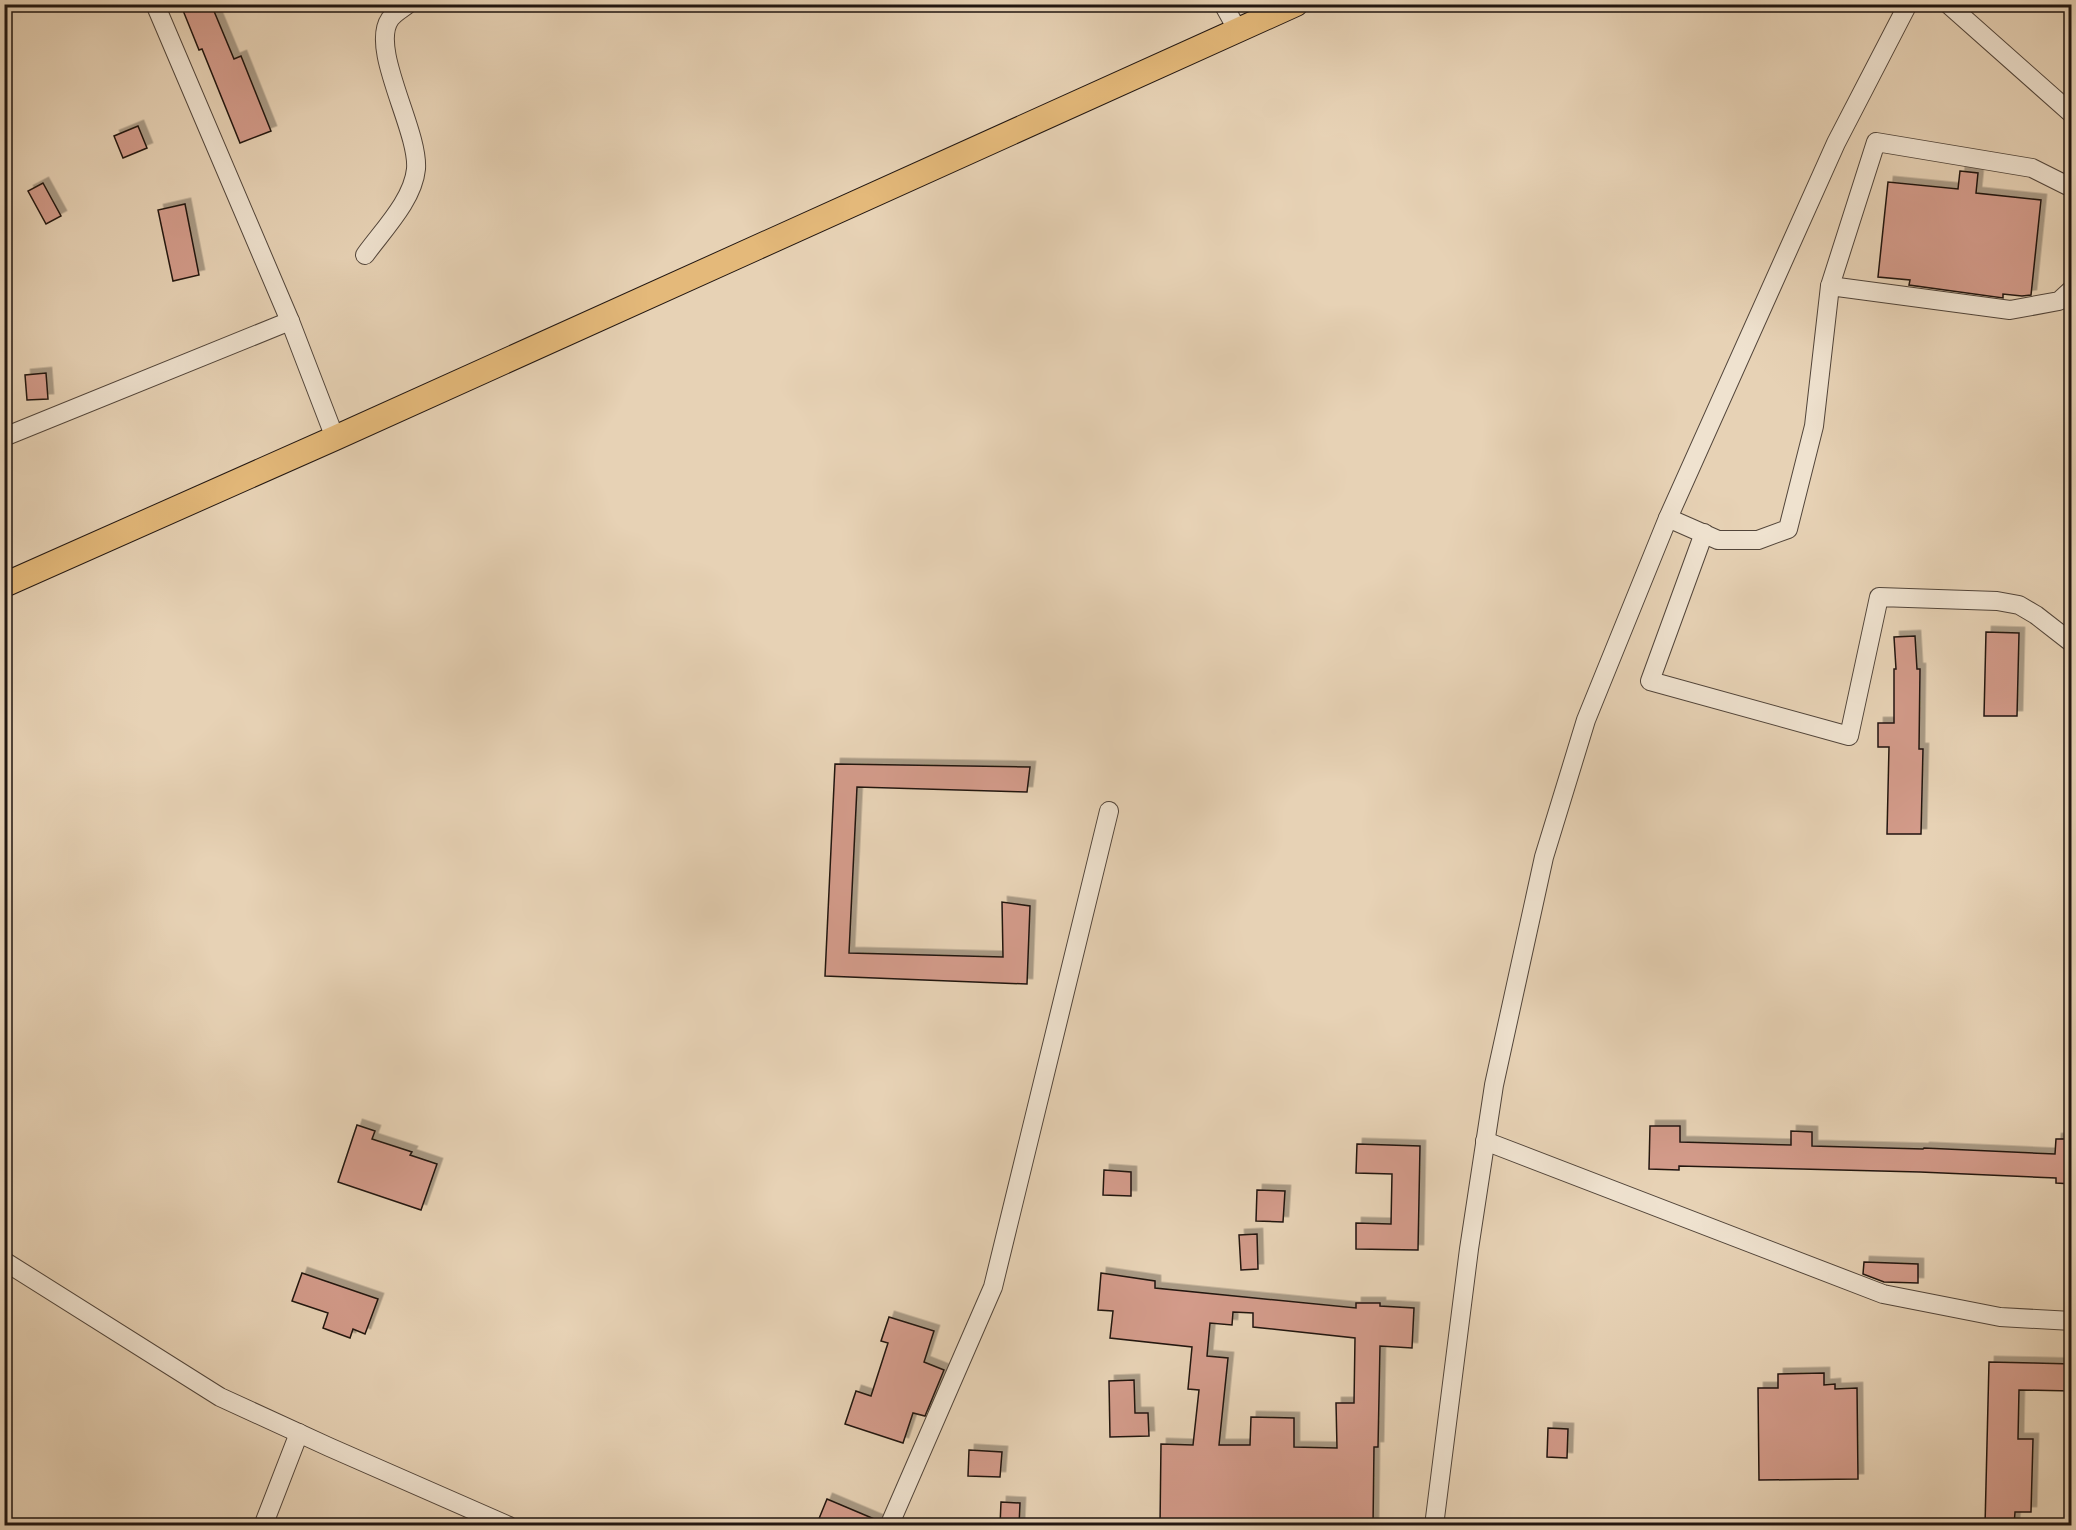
<svg xmlns="http://www.w3.org/2000/svg" width="2076" height="1530" viewBox="0 0 2076 1530" font-family="Alegreya,serif">
	<defs>
		<filter id="shadow"><feDropShadow dx="5.5" dy="-5.5" stdDeviation="0" flood-color="#0004"/></filter>
	</defs>
	<rect width="100%" height="100%" fill="#e7d2b5"/>
	<filter id="stains"><feTurbulence type="fractalNoise" baseFrequency=".00333" numOctaves="4"/><feColorMatrix values="0 0 0 0 .2 0 0 0 0 .09 0 0 0 0 .02 0 0 0 .5 -.17"/></filter>
	<radialGradient id="worn" r=".72"><stop offset=".6" stop-color="#630" stop-opacity="0"/><stop offset="1" stop-color="#630" stop-opacity=".3"/></radialGradient>
	<g fill="#d39b8a" stroke="#211611" stroke-width="1.5" fill-rule="evenodd" filter="url(#shadow)">
		<polygon points="191,4 211,4 234,59 241,56 271,131 240,143 202,49 199,50 182,8"/>
		<polygon points="138,126 147,148 123,158 114,136"/>
		<polygon points="1960,171 1978,173 1976,193 2041,200 2031,295 2022,296 2003,294 2003,298 1909,285 1910,280 1878,277 1888,182 1958,189"/>
		<polygon points="43,183 61,216 46,224 28,191"/>
		<polygon points="185,204 199,275 173,281 158,210"/>
		<polygon points="46,373 48,399 27,400 25,375"/>
		<polygon points="1986,632 2019,633 2017,716 1984,716"/>
		<polygon points="1915,636 1917,669 1920,669 1919,749 1923,749 1921,834 1887,834 1889,747 1878,747 1878,723 1894,723 1894,669 1896,669 1894,637"/>
		<polygon points="835,764 1030,767 1027,792 857,787 849,953 1003,957 1002,902 1030,906 1027,984 825,976"/>
		<polygon points="357,1125 375,1131 372,1139 412,1152 410,1155 437,1164 421,1210 338,1182"/>
		<polygon points="1650,1126 1680,1126 1680,1142 1791,1145 1791,1131 1812,1132 1812,1146 1923,1149 1924,1148 2055,1154 2056,1139 2072,1139 2072,1184 2056,1183 2056,1178 1920,1172 1679,1166 1679,1170 1649,1169"/>
		<polygon points="1357,1144 1420,1146 1418,1250 1356,1249 1356,1223 1391,1224 1392,1174 1356,1173"/>
		<polygon points="1104,1170 1131,1172 1131,1196 1103,1195"/>
		<polygon points="1257,1190 1285,1191 1283,1222 1256,1221"/>
		<polygon points="1257,1234 1258,1269 1241,1270 1239,1235"/>
		<polygon points="1864,1262 1918,1264 1918,1283 1884,1282 1863,1274"/>
		<polygon points="302,1273 378,1299 365,1334 353,1329 350,1338 323,1328 328,1313 292,1301"/>
		<path d="M1101,1273L1155,1281V1288L1356,1308V1303H1380V1306L1414,1308L1412,1348L1380,1346L1378,1447H1374L1373,1526H1160L1161,1444L1193,1445L1199,1390L1188,1389L1192,1347L1110,1338L1113,1311L1098,1310ZM1233,1312L1253,1313V1327L1355,1338L1354,1403H1336L1337,1448L1294,1447V1418L1251,1417L1250,1445H1219L1228,1358L1207,1356L1210,1323L1232,1325Z"/>
		<polygon points="889,1317 934,1331 924,1362 944,1370 925,1416 913,1413 903,1443 845,1424 856,1391 871,1396 888,1343 881,1341"/>
		<polygon points="1989,1362 2072,1364 2072,1391 2019,1390 2018,1439 2033,1439 2031,1512 2015,1512 2014,1526 1985,1526"/>
		<polygon points="1824,1373 1824,1385 1835,1384 1835,1389 1857,1388 1858,1479 1759,1480 1758,1388 1778,1388 1778,1374"/>
		<polygon points="1134,1380 1135,1413 1148,1413 1149,1436 1110,1437 1109,1381"/>
		<polygon points="1548,1428 1568,1429 1567,1458 1547,1457"/>
		<polygon points="969,1450 1002,1452 1000,1477 968,1476"/>
		<polygon points="827,1499 879,1521 878,1526 816,1526"/>
		<polygon points="1001,1502 1020,1503 1019,1526 1000,1526"/>
	</g>
	<g fill="none" stroke-linecap="round" stroke-linejoin="round">
		<g stroke="#52453a" stroke-width="20">
			<g id="minor">
				<polyline points="155,4 290,321 335,438"/>
				<polyline points="1223,4 1238,31"/>
				<polyline points="1948,4 2072,114"/>
				<path d="M365,255C383,230 413,200 416,169C419,130 369,49 390,19C394,13 402,9 408,4"/>
				<polyline points="1830,286 1876,142 2032,168 2072,188"/>
				<polyline points="4,437 290,321"/>
				<polyline points="1668,518 1718,540 1758,540 1788,529 1814,426 1830,286 2010,310 2059,301 2072,289"/>
				<polyline points="1704,533 1650,681 1849,736 1879,597 1997,601 2019,605 2036,615 2072,643"/>
				<polyline points="1485,1141 1883,1294 2000,1317 2072,1321"/>
				<polyline points="4,1261 220,1397 329,1447 509,1526"/>
				<polyline points="263,1526 299,1433"/>
				<polyline points="889,1526 993,1287 1109,811"/>
				<polyline points="1434,1526 1469,1249 1494,1085 1544,857 1586,720 1668,518 1836,143 1908,4"/>
			</g>
		</g>
		<g stroke="#211611" stroke-width="26">
			<polyline id="major" points="4,585 335,438 1296,4"/>
		</g>
		<use href="#minor" stroke="#efe2cf" stroke-width="18"/>
		<use href="#major" stroke="#e4b97a" stroke-width="24"/>
	</g>
	<rect width="2076" height="1530" fill="none" stroke="#e7d2b5" stroke-width="24"/>
	<rect x="6" y="6" width="2064" height="1518" fill="none" stroke="#211611" stroke-width="3"/>
	<rect x="12" y="12" width="2052" height="1506" fill="none" stroke="#211611" stroke-width="1.5"/>
	<rect width="100%" height="100%" filter="url(#stains)"/>
	<rect width="100%" height="100%" fill="url(#worn)"/>
</svg>
